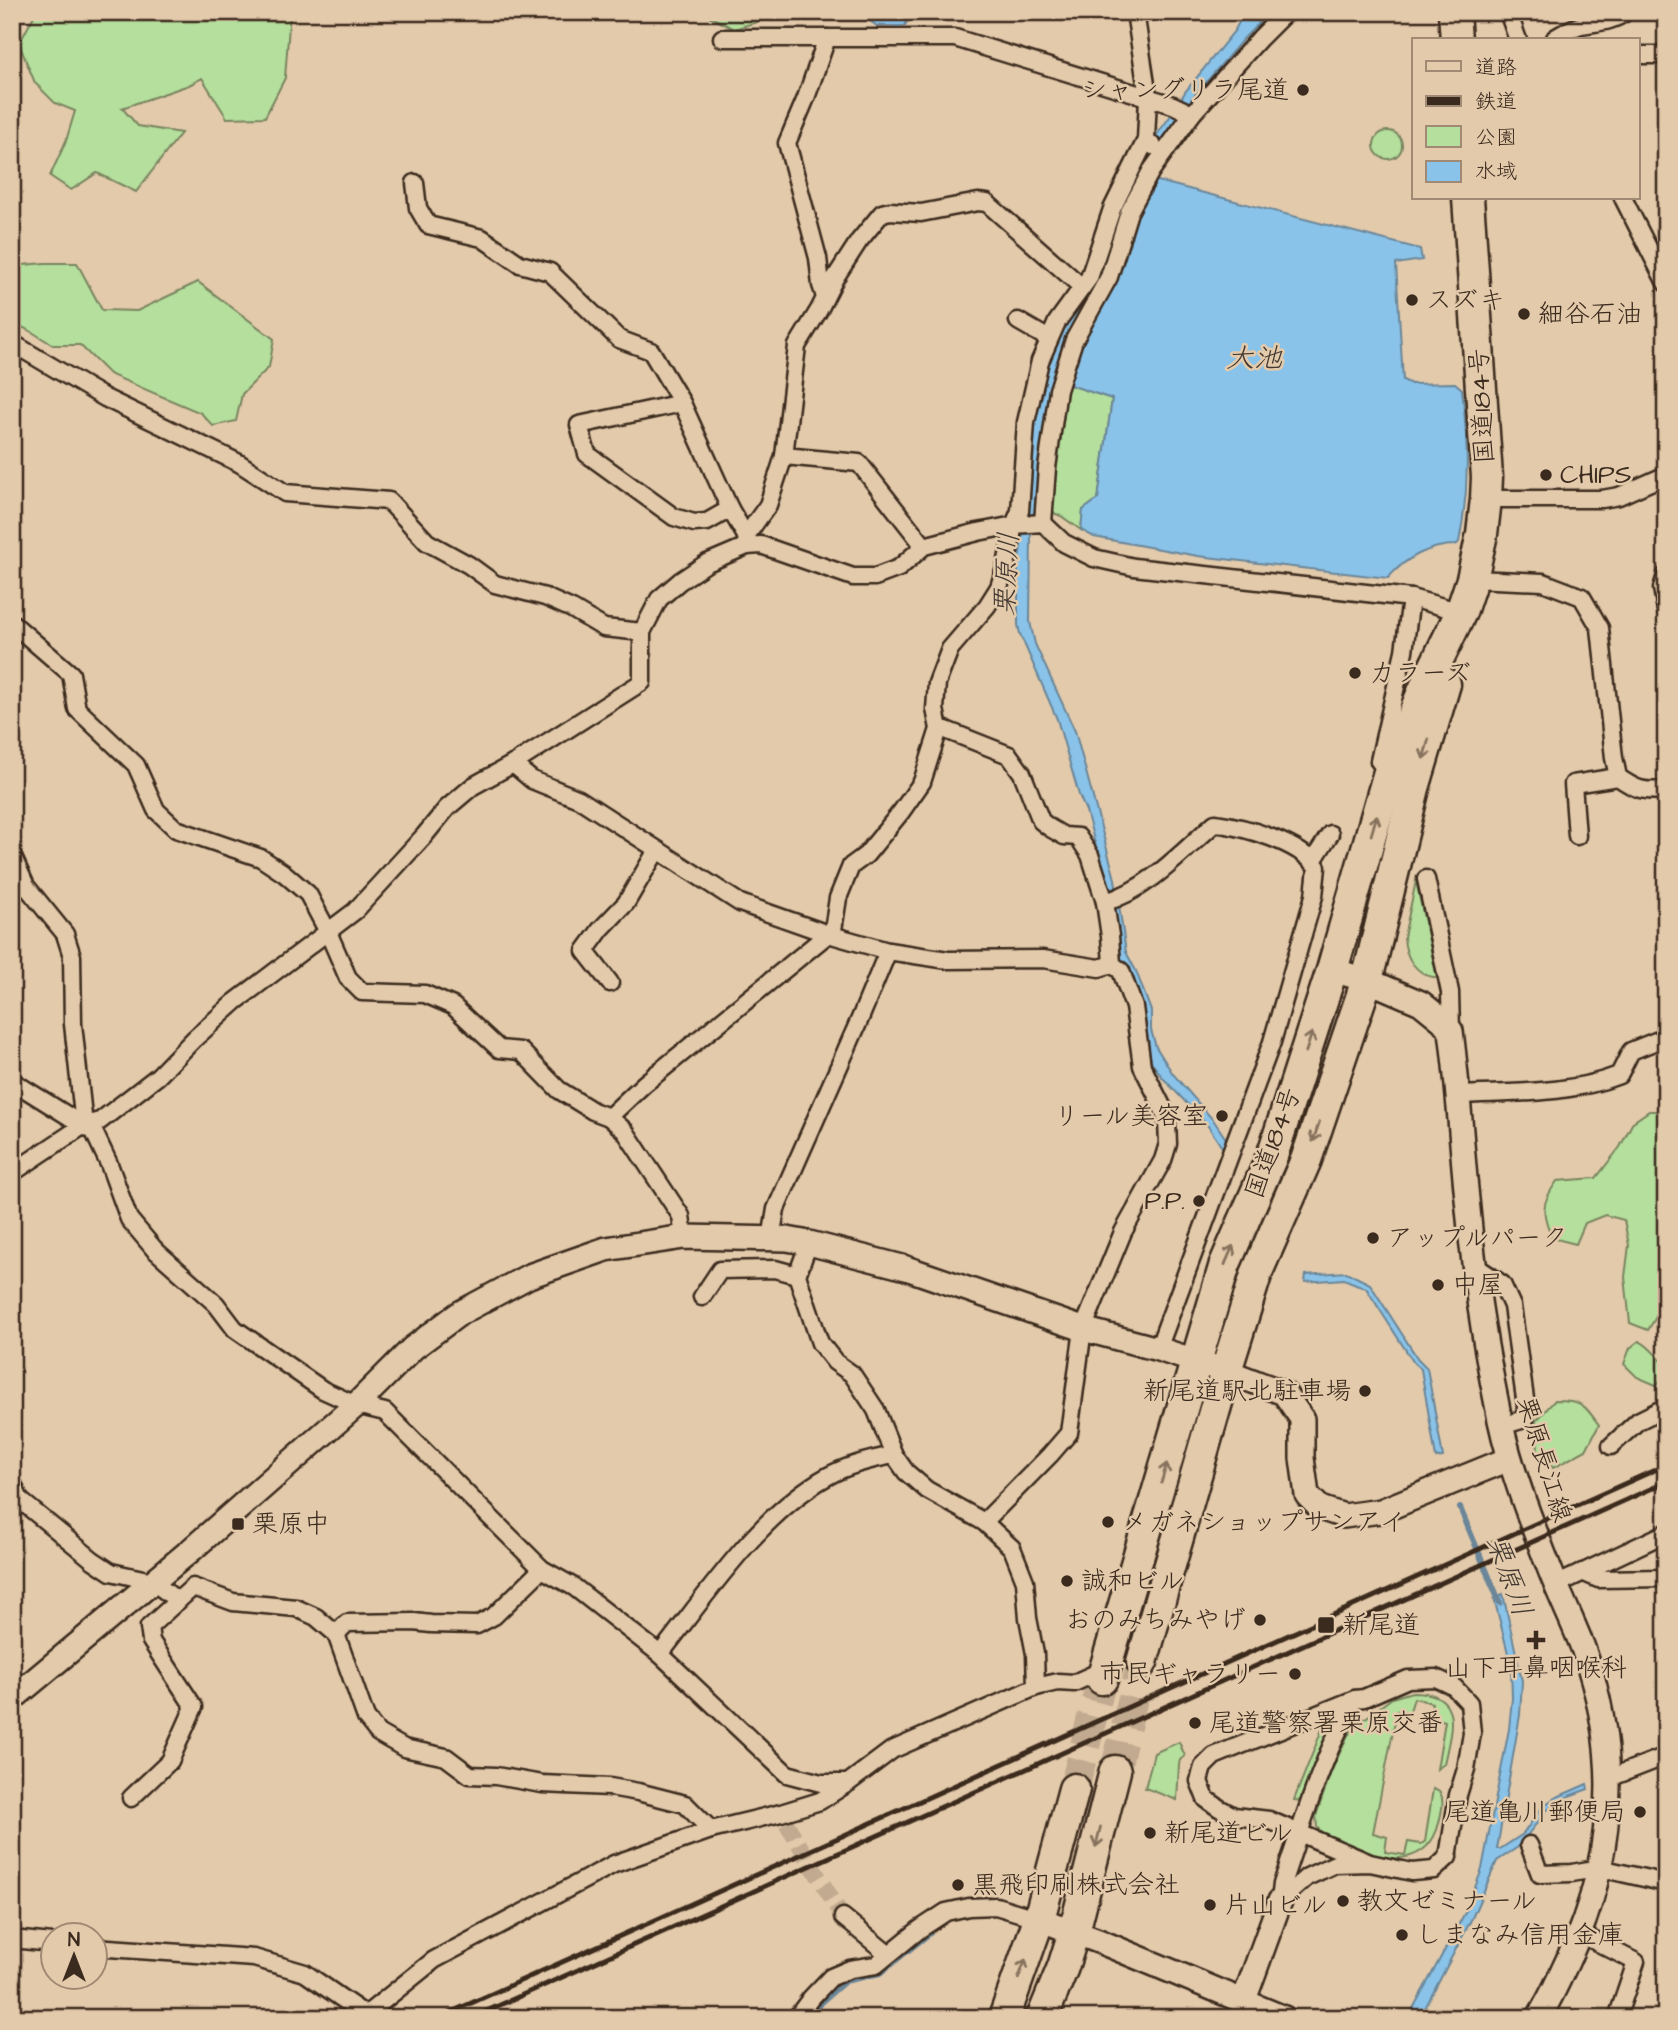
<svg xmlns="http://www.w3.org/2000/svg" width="1678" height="2030" viewBox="0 0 1678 2030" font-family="'Architects Daughter','Klee One',sans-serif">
	<rect width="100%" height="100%" fill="#e3caab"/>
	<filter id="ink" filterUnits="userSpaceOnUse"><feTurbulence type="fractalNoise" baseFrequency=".0143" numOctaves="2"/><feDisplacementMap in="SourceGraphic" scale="14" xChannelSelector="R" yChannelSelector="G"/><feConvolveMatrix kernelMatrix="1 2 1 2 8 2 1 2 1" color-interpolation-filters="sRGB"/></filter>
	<g filter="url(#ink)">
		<g fill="#b5df9d" stroke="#78845e" stroke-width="2">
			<polygon points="36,12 290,12 285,78 265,117 227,118 202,78 189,85 122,108 138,126 181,133 136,192 97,173 71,190 50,176 66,141 75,111 55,103 35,83 19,44"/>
			<polygon points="701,12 759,12 757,22 734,29"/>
			<circle cx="1388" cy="145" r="14"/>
			<polygon points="45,263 77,263 102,310 137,311 198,282 274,339 269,367 242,394 236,421 213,426 201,413 109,374 80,345 53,345 32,332 12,322 12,266"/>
			<polygon points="1064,383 1112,399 1098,499 1083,510 1081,530 1061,516 1049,511"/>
			<path d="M1416,881L1437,978C1416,975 1405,958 1404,937Z"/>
			<path d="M1649,1111H1666V1301L1648,1330L1630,1323L1625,1277L1629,1245L1624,1220L1605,1215L1585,1223L1576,1244L1552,1238C1542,1211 1540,1205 1557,1181L1596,1178L1620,1147L1633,1122Z"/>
			<path d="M1639,1341C1649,1345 1656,1356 1665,1364L1664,1377L1656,1385L1637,1377L1624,1364L1630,1348Z"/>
			<path d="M1555,1400C1582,1400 1584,1404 1599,1425L1586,1450L1553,1468L1538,1451L1536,1421Z"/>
			<path d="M1412,1692C1465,1692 1451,1730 1444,1764L1437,1769L1445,1721L1431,1717L1432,1703L1414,1698L1409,1714L1397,1711L1373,1833L1387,1837L1385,1852L1405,1855L1408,1842L1421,1844L1425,1842L1433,1789L1440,1792C1445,1801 1441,1814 1439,1823C1428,1867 1386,1862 1354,1849C1346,1846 1335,1843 1328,1838C1324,1835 1320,1831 1317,1827L1316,1816L1331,1772L1347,1737L1354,1727L1380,1707L1392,1698Z"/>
			<polygon points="1328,1721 1330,1725 1300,1801 1294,1800 1325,1722"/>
			<polygon points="1179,1742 1185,1756 1180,1760 1179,1765 1177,1800 1145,1788 1154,1753"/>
		</g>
		<g fill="#8ac3e9" stroke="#6a8698" stroke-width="2">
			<polygon points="862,12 906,12 908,19 905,26 877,26 866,18"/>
			<polygon points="1244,12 1270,12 1244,38 1189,102 1140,175 1125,207 1104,275 1086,305 1031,533 1030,622 1035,644 1075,731 1115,879 1126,952 1136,971 1151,1011 1151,1030 1156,1047 1173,1074 1214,1121 1228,1142 1225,1152 1208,1126 1163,1078 1152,1063 1144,1041 1128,976 1117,955 1099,858 1086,811 1079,795 1057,719 1020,634 1018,625 1018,566 1023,531 1026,467 1040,372 1114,211 1151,143 1174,111 1185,92 1235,30"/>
			<path d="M1154,180L1420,249L1422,260L1396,264L1403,380L1411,384L1455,383L1462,389C1468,444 1470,487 1459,542L1456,545C1430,545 1405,558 1388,578L1198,556L1094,537L1081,530L1083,510L1098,499L1112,399L1064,383L1127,228Z"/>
			<polygon points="1346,1272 1370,1284 1418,1359 1427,1368 1443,1457 1436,1458 1421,1369 1414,1363 1366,1288 1344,1279 1305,1282 1306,1275"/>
			<polygon points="1503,1594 1522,1681 1520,1715 1497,1849 1500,1849 1523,1834 1543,1806 1555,1798 1587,1784 1588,1789 1569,1796 1547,1810 1518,1847 1497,1861 1472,1918 1420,2018 1410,2018 1410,2014 1467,1909 1482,1869 1509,1729 1512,1698 1511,1665 1494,1598"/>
		</g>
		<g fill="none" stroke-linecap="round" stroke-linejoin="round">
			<g stroke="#6a8698" stroke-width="6">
				<polyline points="1460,1508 1500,1603"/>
				<polyline points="809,2018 821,2002 845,1981 880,1973 930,1933"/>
			</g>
			<polyline stroke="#c1aa8f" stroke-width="16" stroke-dasharray="16 8" stroke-linecap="butt" points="786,1823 843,1917"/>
			<g stroke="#c1aa8f" stroke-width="30" stroke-dasharray="30 15" stroke-linecap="butt">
				<polyline points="1115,1771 1142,1662"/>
				<polyline points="1074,1789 1102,1679"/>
			</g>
			<g stroke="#3b2a1e" stroke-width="21">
				<g id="street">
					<polyline points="1135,12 1148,97 1146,140 1149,144 1153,146"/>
					<polyline points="1508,12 1518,40"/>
					<polyline points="722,38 955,38 1173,105 1192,114"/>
					<path d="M1555,38C1564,33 1572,27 1582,25C1598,22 1612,22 1626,12"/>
					<polyline points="1638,55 1657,55 1666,52"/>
					<polyline points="415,183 418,208 428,225 482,238 520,264 550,272 619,339 651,351 682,403 730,509 746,536"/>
					<polyline points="1623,198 1666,283"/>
					<polyline points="825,297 821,285 818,258 787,143 806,98 827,38"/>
					<polyline points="1018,321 1049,339"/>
					<polyline points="12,343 105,398 239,463 285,493 389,501 427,542 469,565 495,584 545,597 572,609 604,628 642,632"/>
					<polyline points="682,403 579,425 587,454 674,517 694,523 707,522 730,509"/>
					<polyline points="784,456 859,463 924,546"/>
					<polyline points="1486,499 1602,499 1619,496 1666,475"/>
					<polyline points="1043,523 1047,468 1058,390 1074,340 1109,277 1129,212 1151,171 1192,114 1260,38 1286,12"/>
					<polyline points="747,546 746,536 768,505 784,456 797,346 819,310 835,278 859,241 882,213 890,211 921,213 978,202 987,203 1082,287"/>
					<polyline points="1666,575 1662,588 1666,610"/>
					<path d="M1472,579L1543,582L1582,597L1600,628L1614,758L1618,777C1636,790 1644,792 1666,790"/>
					<polyline points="12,623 71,674 77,709 136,765 156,810 176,829 261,858 285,874 308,894 328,932 348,978 362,992 425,994 453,1006 499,1049 521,1051 559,1090 593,1111 609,1117 625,1131 681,1216 684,1237"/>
					<polyline points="939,729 946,730 1009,755 1022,773 1041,821 1050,828 1064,836 1078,837 1090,855 1105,902 1110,936 1112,964 1121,971 1134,1007 1142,1066 1162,1106 1167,1122 1168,1144 1163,1160 1123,1232 1083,1329 1069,1433 1050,1455 984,1522"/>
					<polyline points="513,764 532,780 579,799 740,903 828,934 888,951 948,960 1043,959 1099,968 1112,964"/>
					<polyline points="1386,769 1379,761 1404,651 1411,598"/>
					<polyline points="1577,836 1573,784 1618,777"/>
					<polyline points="12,855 26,886 65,934 72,956 73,1024 84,1125"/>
					<polyline points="1313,861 1330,834"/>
					<polyline points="1426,879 1450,992 1451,1031"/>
					<path d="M1105,902C1148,890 1182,852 1215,823C1244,827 1299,842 1317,867L1314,896L1272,1042L1158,1349"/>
					<polyline points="610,983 585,951 601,929 626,903 657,850"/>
					<polyline points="12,1081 94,1132 109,1164 129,1219 155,1250 216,1304 235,1329 323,1390 356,1405 385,1412 542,1569 574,1587 660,1654 787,1774 821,1783 848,1783"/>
					<path d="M1458,1095C1511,1092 1569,1095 1619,1075L1631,1051L1666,1037"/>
					<polyline points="609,1117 644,1084 833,930 838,898 851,866 866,855 901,812 922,782 939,729 935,709 937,683 950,649 987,606 999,587 1006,565 1014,525 1020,511 1026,422 1040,361 1057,322 1089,278 1112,209 1146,140"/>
					<polyline points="12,1173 84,1125 100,1121 158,1076 194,1039 235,1002 355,911 424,836 447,808 473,786 513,764 642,682 642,632 659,599 680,581 707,563 747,546 761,545 853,577 875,577 899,568 924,546 978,532 1014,525 1043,523 1064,543 1094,558 1134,567 1411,598 1461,612"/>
					<polyline points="771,1239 776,1209 859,1021 888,951"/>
					<polyline points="1474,1265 1502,1284 1512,1306 1526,1406 1525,1419 1501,1426"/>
					<polyline points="797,1275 809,1243"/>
					<polyline points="702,1297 720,1270 775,1269 797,1275 820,1343 835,1362 852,1374 876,1410 894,1455 906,1472 927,1490 984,1522 1012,1548 1025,1581 1028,1618 1035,1654 1036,1687"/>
					<polyline points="1611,1446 1638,1421 1666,1407"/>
					<polyline points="12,1482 20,1500 93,1560 111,1572 152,1581 178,1601"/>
					<polyline points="1582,1572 1598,1579 1666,1578"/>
					<polyline points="1556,1585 1666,1533"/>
					<polyline points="336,1634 347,1623 414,1622 431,1624 477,1625 494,1616 542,1569"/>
					<path d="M660,1654C708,1593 760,1514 828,1476C848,1465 872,1459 894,1455"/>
					<polyline points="1607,1779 1666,1756"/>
					<polyline points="131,1798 170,1761 194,1707 151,1641 149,1627 193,1587 233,1602 296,1608 316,1617 336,1634 366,1718 378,1733 404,1748 446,1757 470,1775 496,1776 542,1784 610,1787 638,1792 685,1804 711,1830"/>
					<polyline points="1529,1845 1540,1874 1572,1873 1600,1868 1666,1883"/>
					<polyline points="1280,1901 1307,1877 1335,1864 1370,1863 1412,1872 1434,1870 1448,1857 1458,1795 1466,1769 1472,1733 1469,1703 1453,1686 1436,1678 1408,1679 1364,1698 1355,1699 1214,1756 1203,1767 1199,1781 1206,1799 1219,1808 1234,1816 1269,1820 1370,1863"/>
					<path d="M1280,1901L1282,1884C1303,1822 1322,1756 1355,1699"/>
					<polyline points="843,1917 888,1954"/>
					<polyline points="1581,1934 1636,1962 1617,2018"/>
					<polyline points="12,1939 52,1943"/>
					<polyline points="94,1947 254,1958 305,1973 370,2018"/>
					<polyline points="362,2018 434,1960 614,1864 711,1830 781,1813 820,1801 848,1783 892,1750 1036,1687 1058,1682 1074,1683 1105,1669"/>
					<polyline points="796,2018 811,1998 831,1977 850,1969 876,1965 920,1929 946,1912 969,1907 996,1906 1039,1919"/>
				</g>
			</g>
			<g stroke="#3b2a1e" stroke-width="28">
				<g id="secondary">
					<path d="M1332,970L1367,980L1421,1003L1442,1020L1451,1031C1458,1084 1461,1137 1466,1189C1473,1267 1484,1344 1500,1420C1511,1471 1531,1521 1550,1570C1560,1596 1573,1622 1583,1648C1621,1754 1615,1860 1567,1962C1558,1981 1550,2000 1538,2018"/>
					<polyline points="12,1699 191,1550 356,1405 413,1348 460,1313 529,1276 606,1249 684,1237 787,1239 809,1243 906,1268 1083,1329 1158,1349 1226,1371 1284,1393 1302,1419 1302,1458 1307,1495 1320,1508 1344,1516 1381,1511 1509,1459"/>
					<polyline points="1039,1919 1101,1942 1284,2018"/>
					<polyline points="1244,2000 1280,1901"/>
				</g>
			</g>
			<g stroke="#3b2a1e" stroke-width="35">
				<g id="highway">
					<polyline points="1454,12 1456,40"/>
					<polyline points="1142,1662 1226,1371 1257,1272 1306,1160 1367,980 1414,788 1445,684"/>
					<polyline points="1102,1679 1225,1264 1272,1156 1332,970 1389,772 1428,680 1461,612 1472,579 1482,534 1486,499 1487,477 1468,198"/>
					<polyline points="1004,2018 1039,1919 1074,1789"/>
					<polyline points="1042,2018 1063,1967 1074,1932 1115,1771"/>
				</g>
			</g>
			<use href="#street" stroke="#e3caab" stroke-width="16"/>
			<use href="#secondary" stroke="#e3caab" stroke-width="23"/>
			<use href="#highway" stroke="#e3caab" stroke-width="30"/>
			<g stroke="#3b2a1e" stroke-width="5">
				<polyline points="438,2018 1666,1465"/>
				<polyline points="471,2018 1666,1482"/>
			</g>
		</g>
		<defs><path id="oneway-shaft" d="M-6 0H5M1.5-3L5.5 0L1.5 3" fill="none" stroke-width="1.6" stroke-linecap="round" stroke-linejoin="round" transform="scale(1.75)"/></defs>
		<g stroke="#87725d">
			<use href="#oneway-shaft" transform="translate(1426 749) rotate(106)"/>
			<use href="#oneway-shaft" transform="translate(1374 825) rotate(-74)"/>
			<use href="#oneway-shaft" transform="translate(1309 1042) rotate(-72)"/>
			<use href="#oneway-shaft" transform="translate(1316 1132) rotate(109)"/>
			<use href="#oneway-shaft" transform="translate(1229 1255) rotate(-67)"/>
			<use href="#oneway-shaft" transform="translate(1164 1473) rotate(-74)"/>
			<use href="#oneway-shaft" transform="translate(1098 1837) rotate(104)"/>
			<use href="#oneway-shaft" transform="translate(1022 1969) rotate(-70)"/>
		</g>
	</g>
	<g fill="#3b2a1e" stroke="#e3caab" stroke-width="2.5">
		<circle cx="1303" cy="90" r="7"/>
		<circle cx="1412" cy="300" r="7"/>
		<circle cx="1524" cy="314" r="7"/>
		<circle cx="1546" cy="475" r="7"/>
		<circle cx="1355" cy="673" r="7"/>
		<circle cx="1222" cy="1116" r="7"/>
		<circle cx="1199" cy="1201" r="7"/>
		<circle cx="1373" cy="1238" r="7"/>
		<circle cx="1438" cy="1285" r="7"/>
		<circle cx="1365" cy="1391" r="7"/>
		<circle cx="1108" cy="1522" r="7"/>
		<rect x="231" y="1517" width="14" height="14" rx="3.5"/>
		<circle cx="1067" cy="1581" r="7"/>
		<circle cx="1260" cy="1620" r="7"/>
		<rect x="1317" y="1616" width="18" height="18" rx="3.5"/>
		<path d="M1532.5 1629.5h7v7h7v7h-7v7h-7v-7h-7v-7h7z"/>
		<circle cx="1295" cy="1674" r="7"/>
		<circle cx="1195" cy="1723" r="7"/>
		<circle cx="1640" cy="1812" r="7"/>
		<circle cx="1150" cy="1833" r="7"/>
		<circle cx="958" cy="1885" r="7"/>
		<circle cx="1343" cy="1901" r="7"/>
		<circle cx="1210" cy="1905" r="7"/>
		<circle cx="1402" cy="1935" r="7"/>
	</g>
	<g text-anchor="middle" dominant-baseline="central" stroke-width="5" stroke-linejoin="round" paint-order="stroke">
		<g font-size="26" fill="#3b2a1e" stroke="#e3caab" text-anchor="start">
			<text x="1289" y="90" text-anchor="end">シャングリラ尾道</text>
			<text x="1426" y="300">スズキ</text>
			<text x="1538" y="314">細谷石油</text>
			<text x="1560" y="475">CHIPS</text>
			<text x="1369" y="673">カラーズ</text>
			<text x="1208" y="1116" text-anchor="end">リール美容室</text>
			<text x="1185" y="1201" text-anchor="end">P.P.</text>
			<text x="1387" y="1238">アップルパーク</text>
			<text x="1452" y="1285">中屋</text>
			<text x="1351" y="1391" text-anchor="end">新尾道駅北駐車場</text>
			<text x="1122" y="1522">メガネショップサンアイ</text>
			<text x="252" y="1524">栗原中</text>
			<text x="1081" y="1581">誠和ビル</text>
			<text x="1246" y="1620" text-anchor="end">おのみちみやげ</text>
			<text x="1342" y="1625">新尾道</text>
			<text x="1536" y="1668" text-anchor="middle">山下耳鼻咽喉科</text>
			<text x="1281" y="1674" text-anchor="end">市民ギャラリー</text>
			<text x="1209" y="1723">尾道警察署栗原交番</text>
			<text x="1626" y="1812" text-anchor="end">尾道亀川郵便局</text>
			<text x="1164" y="1833">新尾道ビル</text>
			<text x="972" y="1885">黒飛印刷株式会社</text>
			<text x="1357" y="1901">教文ゼミナール</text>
			<text x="1224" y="1905">片山ビル</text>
			<text x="1416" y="1935">しまなみ信用金庫</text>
		</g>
		<g font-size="26" fill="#3b2a1e" stroke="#e3caab">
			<text transform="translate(1482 406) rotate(-93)">国道184号</text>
			<text transform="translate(1273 1143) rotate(-70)">国道184号</text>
			<text transform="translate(1544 1459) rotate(73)">栗原長江線</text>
		</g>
		<g font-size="28" font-style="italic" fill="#433932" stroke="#e3caab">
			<text x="1254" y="358">大池</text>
			<text transform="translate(1007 574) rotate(-87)">栗原川</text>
			<text transform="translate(1509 1576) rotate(70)">栗原川</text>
		</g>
	</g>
	<rect width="1678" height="2030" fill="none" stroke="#e3caab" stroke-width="42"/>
	<rect x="21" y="21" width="1636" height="1988" fill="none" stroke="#3b2a1e" stroke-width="2.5" filter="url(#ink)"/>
	<rect x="1412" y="38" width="228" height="161" fill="#e3caab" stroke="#a08a73" stroke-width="2"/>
	<rect x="1426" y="61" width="35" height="10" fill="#e3caab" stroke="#a08a73" stroke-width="2"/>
	<text x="1475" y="74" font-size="21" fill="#3b2a1e">道路</text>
	<rect x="1426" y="96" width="35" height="10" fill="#3b2a1e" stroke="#a08a73" stroke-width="2"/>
	<text x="1475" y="108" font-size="21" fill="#3b2a1e">鉄道</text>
	<rect x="1426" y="126" width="35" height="21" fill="#b5df9d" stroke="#a08a73" stroke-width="2"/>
	<text x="1475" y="144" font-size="21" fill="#3b2a1e">公園</text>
	<rect x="1426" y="161" width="35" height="21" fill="#8ac3e9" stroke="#a08a73" stroke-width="2"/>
	<text x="1475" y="178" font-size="21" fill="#3b2a1e">水域</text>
	<g transform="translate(74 1956)"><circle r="33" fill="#e3caab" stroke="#a08a73" stroke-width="2"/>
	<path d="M0-5L12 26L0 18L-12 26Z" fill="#3b2a1e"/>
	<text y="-10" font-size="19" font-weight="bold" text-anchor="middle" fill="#3b2a1e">N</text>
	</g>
</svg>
